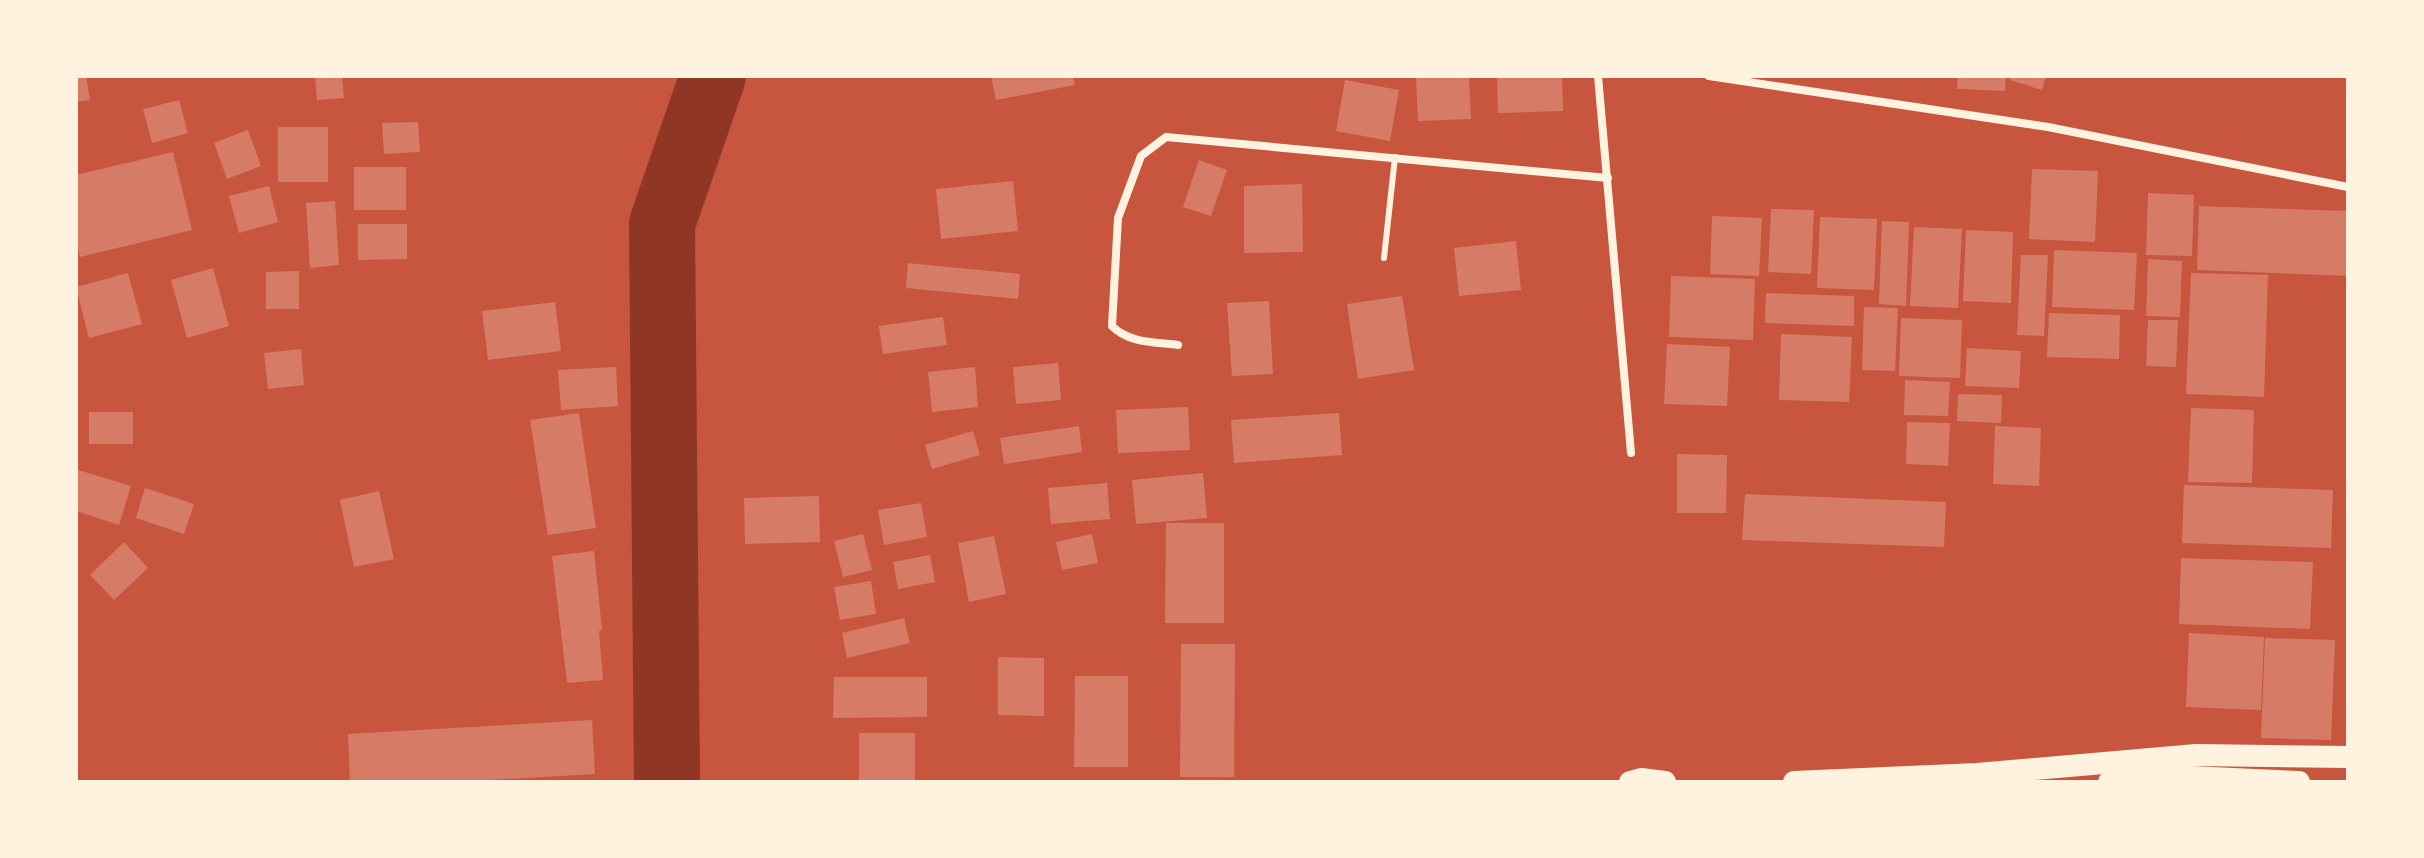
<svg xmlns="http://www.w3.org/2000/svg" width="2424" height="858" viewBox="0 0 2424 858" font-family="'Roboto Serif',serif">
	<rect width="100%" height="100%" fill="#c8553d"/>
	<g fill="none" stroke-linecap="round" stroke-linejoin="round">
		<polyline stroke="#8f3625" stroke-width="66" points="667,782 662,224 713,76"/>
	</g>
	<g fill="#d67c66">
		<polygon points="76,76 86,76 90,100 76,102"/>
		<polygon points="315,76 342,76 344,98 317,100"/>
		<polygon points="991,76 1073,76 1075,85 996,100"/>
		<polygon points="1416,76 1469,76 1471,119 1418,121"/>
		<polygon points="1497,76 1562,76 1563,111 1498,113"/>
		<polygon points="1958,76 2006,76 2005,91 1957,89"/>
		<polygon points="2011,76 2046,76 2042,90 2010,80"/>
		<polygon points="1345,80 1399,90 1390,141 1336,131"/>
		<polygon points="179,100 188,133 152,143 143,109"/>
		<polygon points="418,122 420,152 384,154 382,123"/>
		<rect x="278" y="127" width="50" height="55"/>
		<polygon points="248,130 261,166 227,179 214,143"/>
		<polygon points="173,152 192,230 80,257 76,241 76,175"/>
		<polygon points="1199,160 1227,170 1211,216 1183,207"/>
		<rect x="354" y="167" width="52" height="43"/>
		<polygon points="2032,169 2098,171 2095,242 2029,239"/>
		<polygon points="1013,181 1018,231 941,239 936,189"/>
		<polygon points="1302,184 1303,252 1244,253 1244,186"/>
		<polygon points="269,186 278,222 239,233 229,196"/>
		<polygon points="2148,193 2194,195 2192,256 2146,255"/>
		<polygon points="335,201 339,265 310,268 306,203"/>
		<polygon points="2199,206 2348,211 2348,276 2197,270"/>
		<polygon points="1771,209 1814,210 1811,274 1768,272"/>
		<polygon points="1712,216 1762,218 1759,276 1710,274"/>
		<polygon points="1820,217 1877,219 1874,290 1817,288"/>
		<polygon points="1882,221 1909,222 1906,306 1879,304"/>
		<polygon points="358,224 407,224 407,259 358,260"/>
		<polygon points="1914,227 1962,229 1958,308 1910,306"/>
		<polygon points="1966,230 2013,232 2011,303 1963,301"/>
		<polygon points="1516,241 1521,290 1459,296 1454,248"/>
		<polygon points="2054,250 2137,253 2134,310 2052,307"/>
		<polygon points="2021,255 2048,255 2044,336 2017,335"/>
		<polygon points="2148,259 2182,261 2180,317 2146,316"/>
		<polygon points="908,263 1020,274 1018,299 906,288"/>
		<polygon points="213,268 229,326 187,338 171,280"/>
		<polygon points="299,271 299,309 266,309 266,272"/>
		<polygon points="128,273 142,324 89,338 76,287"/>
		<polygon points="2191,273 2268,275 2264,397 2186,394"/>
		<polygon points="1671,276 1755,279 1753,340 1669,337"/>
		<polygon points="1766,293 1854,296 1854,326 1765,323"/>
		<polygon points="1402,296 1414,370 1358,379 1347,304"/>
		<polygon points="1269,301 1273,374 1232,376 1227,303"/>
		<polygon points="555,302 561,351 488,360 482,311"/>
		<polygon points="1864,307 1898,308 1895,371 1862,370"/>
		<polygon points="2049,313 2120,315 2119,359 2047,357"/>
		<polygon points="943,317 947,345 883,354 879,326"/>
		<polygon points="1901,318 1962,320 1960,378 1899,376"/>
		<polygon points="2148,320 2178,320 2176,367 2146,366"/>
		<polygon points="1781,334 1852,337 1849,402 1779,400"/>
		<polygon points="1667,344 1730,347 1727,406 1664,404"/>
		<polygon points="1967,348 2021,351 2019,388 1965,386"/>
		<polygon points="301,349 304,385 268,389 264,353"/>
		<polygon points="1058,363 1061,400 1016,404 1013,367"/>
		<polygon points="616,367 618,406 561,410 558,370"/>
		<polygon points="975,367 978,407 932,412 928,372"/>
		<polygon points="1905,380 1950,382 1948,416 1904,415"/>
		<polygon points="1958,394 2002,395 2001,423 1957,421"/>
		<polygon points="1188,407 1190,450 1118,453 1116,410"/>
		<polygon points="2191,408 2254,410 2252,483 2188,482"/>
		<rect x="89" y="412" width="44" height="32"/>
		<polygon points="579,413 596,528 548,535 530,420"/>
		<polygon points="1339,413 1342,455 1234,463 1231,420"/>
		<polygon points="1907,422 1950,423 1948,466 1906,464"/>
		<polygon points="1079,426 1082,452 1004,464 1000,438"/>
		<polygon points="1995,426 2041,428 2039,486 1993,484"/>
		<polygon points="973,431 980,455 932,469 925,445"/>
		<polygon points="1677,454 1727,455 1726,513 1677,513"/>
		<polygon points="78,470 131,486 119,525 76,511 76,476"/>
		<polygon points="1203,473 1207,518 1136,524 1132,480"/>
		<polygon points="1107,483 1110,519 1051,524 1048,488"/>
		<polygon points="2184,485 2333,490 2331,548 2182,543"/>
		<polygon points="145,488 194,504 184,534 136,518"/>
		<polygon points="379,491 394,559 354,567 340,500"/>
		<polygon points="1745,494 1946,502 1944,547 1742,540"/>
		<polygon points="819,496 820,542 745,544 744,498"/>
		<polygon points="921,503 927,537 884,545 878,510"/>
		<polygon points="1166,523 1224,523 1224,623 1165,623"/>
		<polygon points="863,534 872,570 843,577 834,541"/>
		<polygon points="1092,534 1098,563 1062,570 1056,542"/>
		<polygon points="994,536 1006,594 969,602 958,543"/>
		<polygon points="124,542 148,568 114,600 90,575"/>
		<polygon points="594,551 602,630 599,631 603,680 567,683 552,556"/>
		<polygon points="930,555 935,582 898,589 893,562"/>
		<polygon points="2181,558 2313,562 2310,629 2179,624"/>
		<polygon points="871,581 876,614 840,620 834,587"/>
		<polygon points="904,618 910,643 847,658 842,633"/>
		<polygon points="2189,633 2264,637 2261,710 2186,707"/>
		<polygon points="2265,638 2335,640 2331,740 2261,738"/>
		<polygon points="1181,644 1235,644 1234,777 1180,777"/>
		<polygon points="998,657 1044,658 1044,716 998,715"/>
		<polygon points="1075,676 1128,676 1128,767 1074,767"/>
		<polygon points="834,677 927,677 927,717 833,718"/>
		<polygon points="592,720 595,774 455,782 350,782 348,734"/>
		<rect x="859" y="733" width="56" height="49"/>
	</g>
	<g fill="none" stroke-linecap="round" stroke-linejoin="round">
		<polyline stroke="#fff3e0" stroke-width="6" points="1384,258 1395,157"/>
		<g stroke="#fff3e0" stroke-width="8">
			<polyline points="1598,76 1631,453"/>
			<polyline points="1709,76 2048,127 2348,187"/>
			<path d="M1178,345C1155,342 1128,343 1112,326L1118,218L1141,156L1166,137L1608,178"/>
		</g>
		<g stroke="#fff3e0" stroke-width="22">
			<polyline points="1630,782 1641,779 1665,782"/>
			<polyline points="1794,782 1977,774 2196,755 2348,757"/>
			<polyline points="2109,782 2189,777 2299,782"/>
		</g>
	</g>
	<rect width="2424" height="858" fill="none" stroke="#fff3e0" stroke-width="156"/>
</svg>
